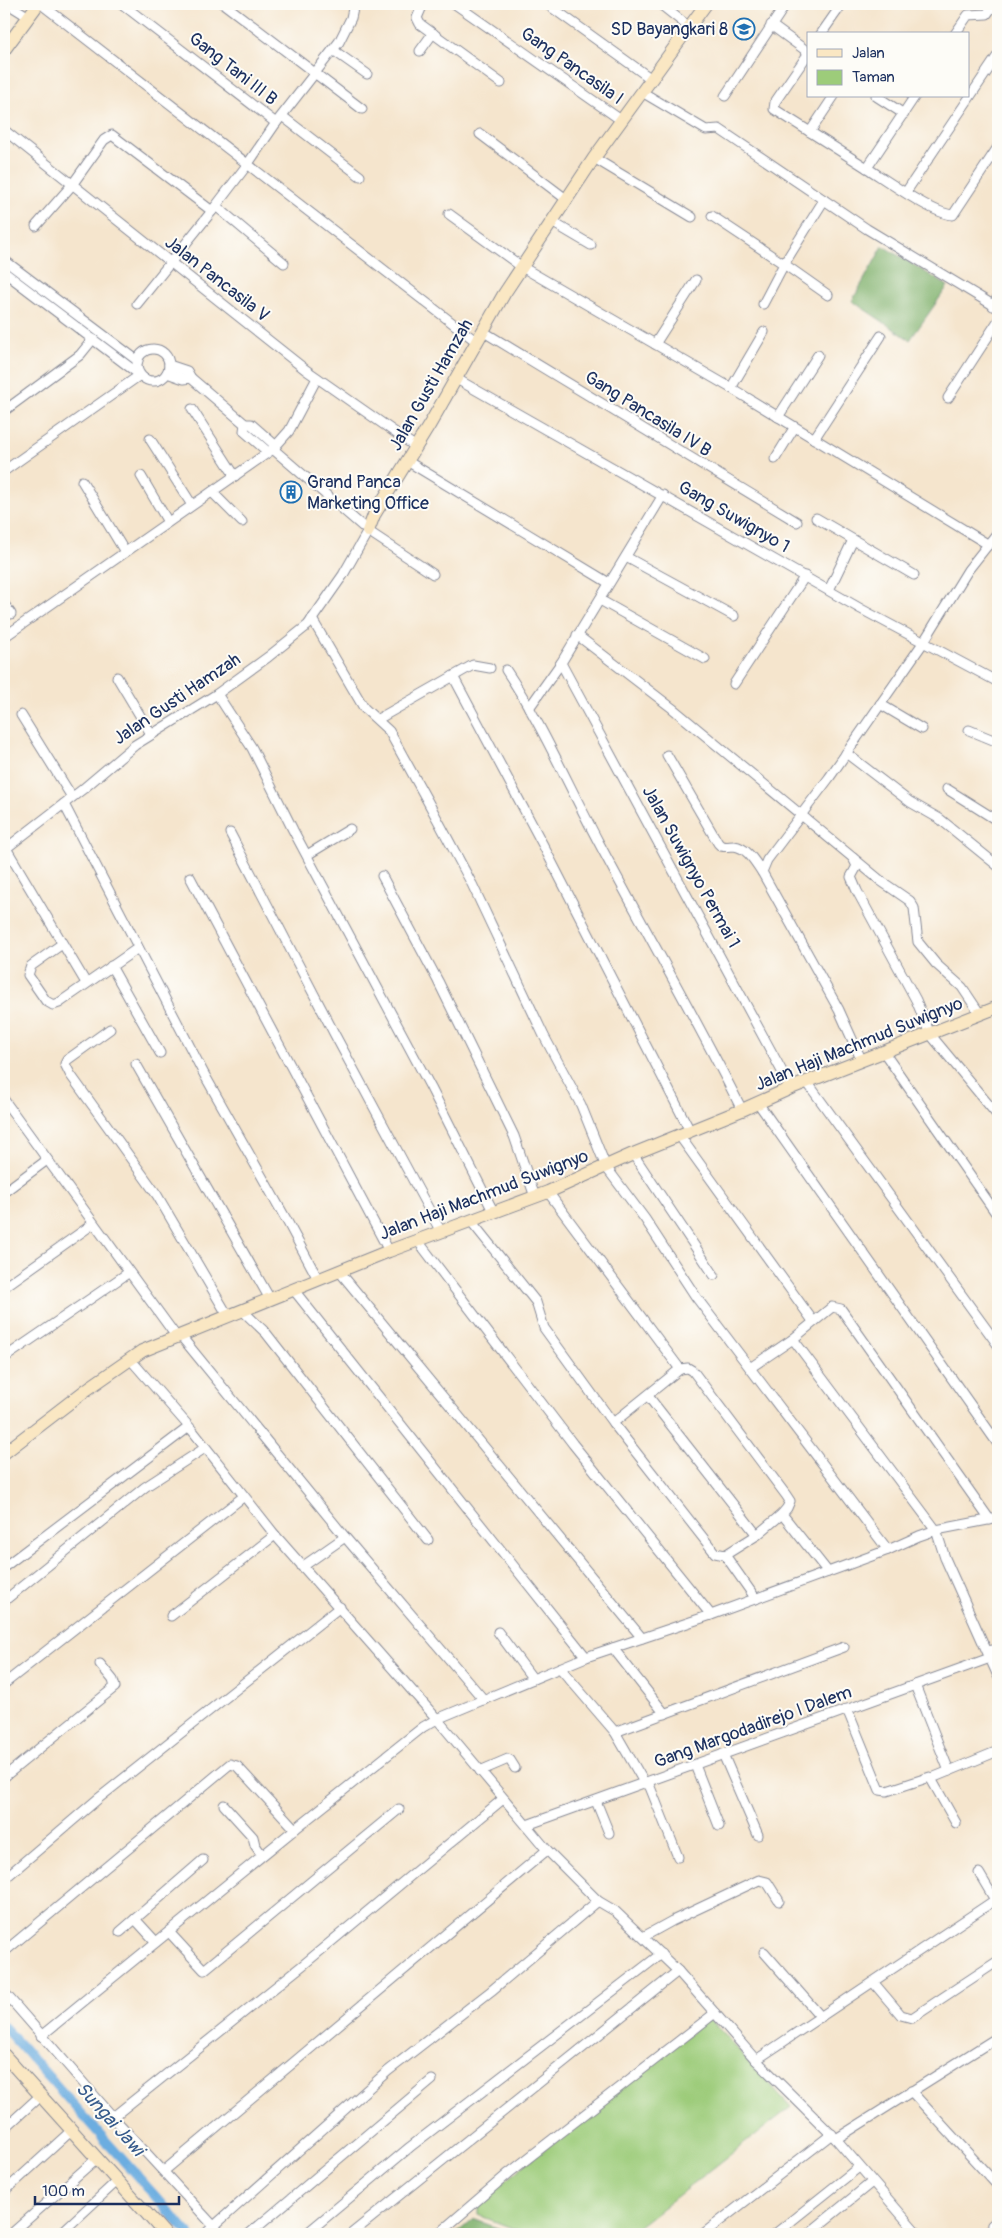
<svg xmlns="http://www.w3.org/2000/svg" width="1002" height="2238" viewBox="0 0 1002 2238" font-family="Pangolin,sans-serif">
	<rect width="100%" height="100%" fill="#fdfcf7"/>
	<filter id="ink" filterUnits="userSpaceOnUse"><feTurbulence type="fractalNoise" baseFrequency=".02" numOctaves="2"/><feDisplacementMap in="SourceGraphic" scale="10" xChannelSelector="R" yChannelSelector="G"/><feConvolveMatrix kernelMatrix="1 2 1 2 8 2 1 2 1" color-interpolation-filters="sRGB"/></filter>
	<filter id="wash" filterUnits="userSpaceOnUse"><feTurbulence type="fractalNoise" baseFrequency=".0096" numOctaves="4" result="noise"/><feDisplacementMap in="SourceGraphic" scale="20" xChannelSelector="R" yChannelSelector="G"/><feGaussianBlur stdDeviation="1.12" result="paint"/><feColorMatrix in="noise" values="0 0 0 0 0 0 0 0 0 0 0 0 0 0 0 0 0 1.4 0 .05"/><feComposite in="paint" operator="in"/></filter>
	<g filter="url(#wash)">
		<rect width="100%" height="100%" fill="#f5e5cd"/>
		<polygon fill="#9dcc7a" stroke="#5c7e6c" points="709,2018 791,2107 629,2234 528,2234 478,2215 478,2202"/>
		<g fill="#7eb06a" stroke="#4c7064">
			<polygon points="883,246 948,286 910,340 852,301"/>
			<polygon points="473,2219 514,2234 456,2234"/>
		</g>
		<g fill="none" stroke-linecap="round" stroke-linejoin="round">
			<polyline stroke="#6cade0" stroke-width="10" points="4,2027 189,2234"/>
		</g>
	</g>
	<g filter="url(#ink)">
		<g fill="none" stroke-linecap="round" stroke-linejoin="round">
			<g stroke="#888a96" stroke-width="11">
				<g id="street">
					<polyline points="8,4 29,17"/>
					<polyline points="41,4 477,342"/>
					<polyline points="122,4 276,123"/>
					<polyline points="224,4 362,109"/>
					<polyline points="423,4 417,18 420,24 501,83"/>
					<polyline points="455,4 621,120"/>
					<polyline points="547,4 650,78"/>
					<polyline points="660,4 689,27"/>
					<polyline points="771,25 808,52"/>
					<polyline points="821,34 842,4"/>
					<polyline points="955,34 968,15 987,14 994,4"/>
					<polyline points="333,50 367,74"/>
					<polyline points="420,51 433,33"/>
					<polyline points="808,54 775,102 774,109 867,168"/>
					<polyline points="642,92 706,130 719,129 867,229 998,308"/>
					<polyline points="725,96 786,4"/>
					<polyline points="876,96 904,114"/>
					<path d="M915,96L867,168C886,180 933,214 953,215L998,147"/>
					<polyline points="282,116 360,176"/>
					<polyline points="4,130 306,370 416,447"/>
					<polyline points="810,132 834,96"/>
					<polyline points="480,134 566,199"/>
					<polyline points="594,158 692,217"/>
					<polyline points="906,192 998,55"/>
					<polyline points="824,200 784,264 828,295"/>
					<polyline points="216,206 284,263"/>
					<polyline points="449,214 522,267 731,388 989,545"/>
					<polyline points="712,216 784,264 763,304"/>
					<polyline points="552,222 591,245"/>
					<polyline points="36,226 72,185 104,140 112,135 212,211"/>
					<polyline points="4,260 138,361"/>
					<polyline points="4,272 140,375 4,471"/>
					<polyline points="137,304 212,211 247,165 276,123 339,42 351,18 354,4"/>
					<polyline points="993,306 998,297"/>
					<polyline points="484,332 797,522"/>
					<polyline points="655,344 696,280"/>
					<circle cx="153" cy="365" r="16"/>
					<polyline points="169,365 187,371 191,378 245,424 251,424 276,446"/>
					<polyline points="167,373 184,379 191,378"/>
					<polyline points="455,378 861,609 998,682"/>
					<polyline points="731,388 764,332"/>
					<polyline points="948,398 998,321"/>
					<polyline points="192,409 235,476"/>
					<polyline points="4,411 80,355 93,339"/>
					<polyline points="778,417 818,355"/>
					<polyline points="245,424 244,431 268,452"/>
					<polyline points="150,439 192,505"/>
					<polyline points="814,439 881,336"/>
					<polyline points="273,449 368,531 433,574"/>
					<polyline points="775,459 794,428"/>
					<polyline points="407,461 609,583"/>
					<polyline points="141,476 168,522"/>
					<polyline points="82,481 125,552"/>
					<polyline points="212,492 242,522"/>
					<polyline points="816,518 914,575"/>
					<polyline points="626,557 734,616"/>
					<polyline points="829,590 853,540"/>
					<polyline points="600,600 705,659"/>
					<polyline points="4,604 11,614"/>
					<polyline points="312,619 364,708 389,731 427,800 472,884 544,1036 581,1105 606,1167 645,1219 696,1297 888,1550"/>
					<polyline points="577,635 672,708 881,881 910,901 914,908 918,942 936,964 962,987 980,1014"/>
					<polyline points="4,637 273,449 289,431 317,378"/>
					<polyline points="561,663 791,1088"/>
					<path d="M506,670C542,724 568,785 599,843C646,932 697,1020 742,1110"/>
					<polyline points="453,676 543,845 690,1131"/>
					<polyline points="117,677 151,734"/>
					<polyline points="734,684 805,576"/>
					<polyline points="217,694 252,748 293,830 431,1088 493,1211"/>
					<polyline points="880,704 922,729"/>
					<polyline points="529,708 561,663 663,495"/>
					<polyline points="21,715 72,797"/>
					<polyline points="378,719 473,665 490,668"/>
					<polyline points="969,730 998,742"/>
					<polyline points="846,753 910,802 940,819 998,866"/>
					<path d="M667,755L718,843L721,846C726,847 730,846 734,846C748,848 755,862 762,872"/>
					<polyline points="947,789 998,821"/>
					<polyline points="64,804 204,1074 287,1221 318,1279"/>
					<polyline points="230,833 335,1035 441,1232"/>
					<polyline points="6,848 86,983"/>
					<polyline points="4,850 83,789 135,745 217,694 268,657 308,625 343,575 368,531"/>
					<polyline points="307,855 350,829"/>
					<polyline points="853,858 857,866 851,877 857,891 916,1000 930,1034 998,1116"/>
					<polyline points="382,876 438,981 514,1136 535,1197"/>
					<polyline points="190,877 389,1251"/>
					<polyline points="62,944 31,966 28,975 46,1001 53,1005 59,1003 138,948"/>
					<polyline points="111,966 160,1053"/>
					<polyline points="110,1029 67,1060 65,1064 70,1074 157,1195 228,1316"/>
					<polyline points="883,1051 998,1216"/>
					<polyline points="861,1059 839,1010 762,872 767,860 829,778 923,643 968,570 998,532"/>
					<polyline points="136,1064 270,1299"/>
					<polyline points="807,1082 998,1345"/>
					<polyline points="4,1100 176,1336"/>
					<polyline points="758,1103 998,1444"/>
					<polyline points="679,1135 813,1321"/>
					<polyline points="633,1154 714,1275"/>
					<polyline points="4,1192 47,1160"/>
					<polyline points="548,1192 680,1369 688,1368 693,1371 786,1495 790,1501 787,1508 782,1514 828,1572"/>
					<polyline points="471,1221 536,1302 544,1328 613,1423 715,1553 725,1555 757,1535 782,1514"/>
					<polyline points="418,1241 573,1444 711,1615"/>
					<polyline points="339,1271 642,1638"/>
					<polyline points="4,1287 93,1224"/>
					<polyline points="293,1289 586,1657"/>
					<polyline points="243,1311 266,1333 428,1540"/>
					<polyline points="180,1335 345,1537 484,1700"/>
					<polyline points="793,1339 936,1530 945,1558 998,1676"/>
					<polyline points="4,1358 128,1273"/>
					<polyline points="131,1360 192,1430 275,1535 437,1719 547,1850 598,1901 615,1911 678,1971 756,2060 836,2139 918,2234"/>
					<polyline points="750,1368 793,1339 832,1307 841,1309 990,1520"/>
					<polyline points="648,1396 757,1535"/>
					<polyline points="613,1423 680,1369"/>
					<polyline points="725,1555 756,1599"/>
					<polyline points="4,1567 189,1427"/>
					<polyline points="302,1567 345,1537"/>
					<polyline points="4,1601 145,1487 205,1448"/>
					<polyline points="171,1616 275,1535"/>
					<polyline points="498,1632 533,1679"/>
					<polyline points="613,1648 665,1714"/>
					<polyline points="988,1651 998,1649"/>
					<polyline points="560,1668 615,1732 645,1784"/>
					<polyline points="4,1684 243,1497"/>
					<polyline points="915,1685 949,1771"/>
					<polyline points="847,1709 880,1790 887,1791 930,1777 956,1823"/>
					<polyline points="615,1732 844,1647"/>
					<polyline points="723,1754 758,1835"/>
					<polyline points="695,1765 719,1826"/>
					<polyline points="480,1771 508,1759 510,1760 515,1768"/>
					<polyline points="4,1777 115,1687 113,1680 100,1664"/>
					<polyline points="932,1778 998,1751"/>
					<polyline points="648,1782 678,1857"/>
					<polyline points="596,1801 609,1833"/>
					<polyline points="224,1805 253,1837 255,1845 262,1855"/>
					<polyline points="527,1825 990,1658"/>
					<polyline points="979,1873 998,1905"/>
					<polyline points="4,1879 99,1798 340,1607"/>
					<polyline points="120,1932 135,1919"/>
					<polyline points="169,1932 204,1970 399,1809"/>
					<polyline points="643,1937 672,1921 759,1880 767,1882 779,1901"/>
					<polyline points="156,1942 135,1919 203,1860"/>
					<polyline points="4,1952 230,1764 237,1766 295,1829"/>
					<polyline points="764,1952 821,2017"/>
					<polyline points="873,1982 901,2015 912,2018 998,1961"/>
					<polyline points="4,1992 113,2117 221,2234"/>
					<polyline points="41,2036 295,1829 423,1727 437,1719 586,1657 711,1615 888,1550 919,1536 936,1530 998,1518"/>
					<polyline points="756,2060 998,1898"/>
					<polyline points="911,2091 998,2186"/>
					<polyline points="113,2117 303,1965 503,1799"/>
					<polyline points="4,2129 40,2096"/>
					<polyline points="836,2139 998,2037"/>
					<polyline points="164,2171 547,1850"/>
					<polyline points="4,2192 71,2131"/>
					<polyline points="11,2234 96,2159"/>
					<polyline points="60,2234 116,2182"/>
					<polyline points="205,2234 388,2071 491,1991 598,1901"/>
					<polyline points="249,2234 432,2080"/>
					<polyline points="306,2234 410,2147 661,1954"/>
					<polyline points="351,2234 678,1971"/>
					<polyline points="438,2234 509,2173 715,2013"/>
					<polyline points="703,2234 832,2134"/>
					<polyline points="775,2234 859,2167"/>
					<polyline points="808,2234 872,2182"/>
					<polyline points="998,2234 992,2225 998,2220"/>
				</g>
			</g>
			<g stroke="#888a96" stroke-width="14">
				<g id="secondary">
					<polyline points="4,50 38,4"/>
					<polyline points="368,531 374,515 430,424 504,294 594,158 706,4"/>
					<polyline points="4,1453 86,1390 142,1351 389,1251 548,1192 633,1154 742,1110 791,1088 998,1007"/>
					<polyline points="4,2055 165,2234"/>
				</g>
			</g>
			<use href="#street" stroke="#fff" stroke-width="9"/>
			<use href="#secondary" stroke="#fae7c3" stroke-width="12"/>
		</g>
	</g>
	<defs>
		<g id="school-ring" transform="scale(1.125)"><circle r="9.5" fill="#fdfcf7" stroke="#1f6fb2" stroke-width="1.5"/><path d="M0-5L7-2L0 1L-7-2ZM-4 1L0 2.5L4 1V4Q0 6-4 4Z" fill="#1f6fb2"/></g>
		<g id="building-ring" transform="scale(1.125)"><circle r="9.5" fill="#fdfcf7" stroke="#1f6fb2" stroke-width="1.5"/><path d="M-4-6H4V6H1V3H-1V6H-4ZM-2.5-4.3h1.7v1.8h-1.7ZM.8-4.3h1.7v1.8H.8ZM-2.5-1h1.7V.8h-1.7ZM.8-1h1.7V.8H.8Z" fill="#1f6fb2"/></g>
	</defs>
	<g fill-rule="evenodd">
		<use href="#school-ring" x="744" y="29"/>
		<use href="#building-ring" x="291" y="492"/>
	</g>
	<g text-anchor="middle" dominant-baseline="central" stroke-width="4" stroke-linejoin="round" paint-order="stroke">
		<g font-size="18" fill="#1b2f5e" stroke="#fdfcf7" text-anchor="end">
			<text x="728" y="29">SD Bayangkari 8</text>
			<text x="307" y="482" text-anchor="start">Grand Panca<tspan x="307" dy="21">Marketing Office</tspan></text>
		</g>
		<g font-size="18" fill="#1b2f5e" stroke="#fdfcf7">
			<text transform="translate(572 66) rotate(35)">Gang Pancasila I</text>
			<text transform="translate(233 69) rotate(38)">Gang Tani III B</text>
			<text transform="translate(217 279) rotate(38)">Jalan Pancasila V</text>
			<text transform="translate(431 385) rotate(-60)">Jalan Gusti Hamzah</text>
			<text transform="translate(648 414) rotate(32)">Gang Pancasila IV B</text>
			<text transform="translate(734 517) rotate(30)">Gang Suwignyo 1</text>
			<text transform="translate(177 699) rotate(-34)">Jalan Gusti Hamzah</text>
			<text transform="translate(691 867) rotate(61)">Jalan Suwignyo Permai 1</text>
			<text transform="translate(859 1044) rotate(-22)">Jalan Haji Machmud Suwignyo</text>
			<text transform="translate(484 1195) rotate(-21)">Jalan Haji Machmud Suwignyo</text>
			<text transform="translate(753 1727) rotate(-20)">Gang Margodadirejo I Dalem</text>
		</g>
		<g font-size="19" font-style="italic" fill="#375b8c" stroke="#fdfcf7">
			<text transform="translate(110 2119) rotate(48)">Sungai Jawi</text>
		</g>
	</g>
	<rect width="1002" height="2238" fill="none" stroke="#fdfcf7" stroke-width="20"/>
	<rect x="807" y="32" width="162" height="65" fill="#fdfcf7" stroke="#a3aaba"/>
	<rect x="817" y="49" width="25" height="8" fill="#fae7c3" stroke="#a3aaba"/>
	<text x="852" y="58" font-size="15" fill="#1b2f5e">Jalan</text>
	<rect x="817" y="70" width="25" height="15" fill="#9dcc7a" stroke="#a3aaba"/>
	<text x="852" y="82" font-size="15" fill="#1b2f5e">Taman</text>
	<path d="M35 2196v8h144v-8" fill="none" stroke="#1b2f5e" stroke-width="2.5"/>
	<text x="42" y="2196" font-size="15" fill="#1b2f5e" stroke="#fdfcf7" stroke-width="4" paint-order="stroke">100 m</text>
</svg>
